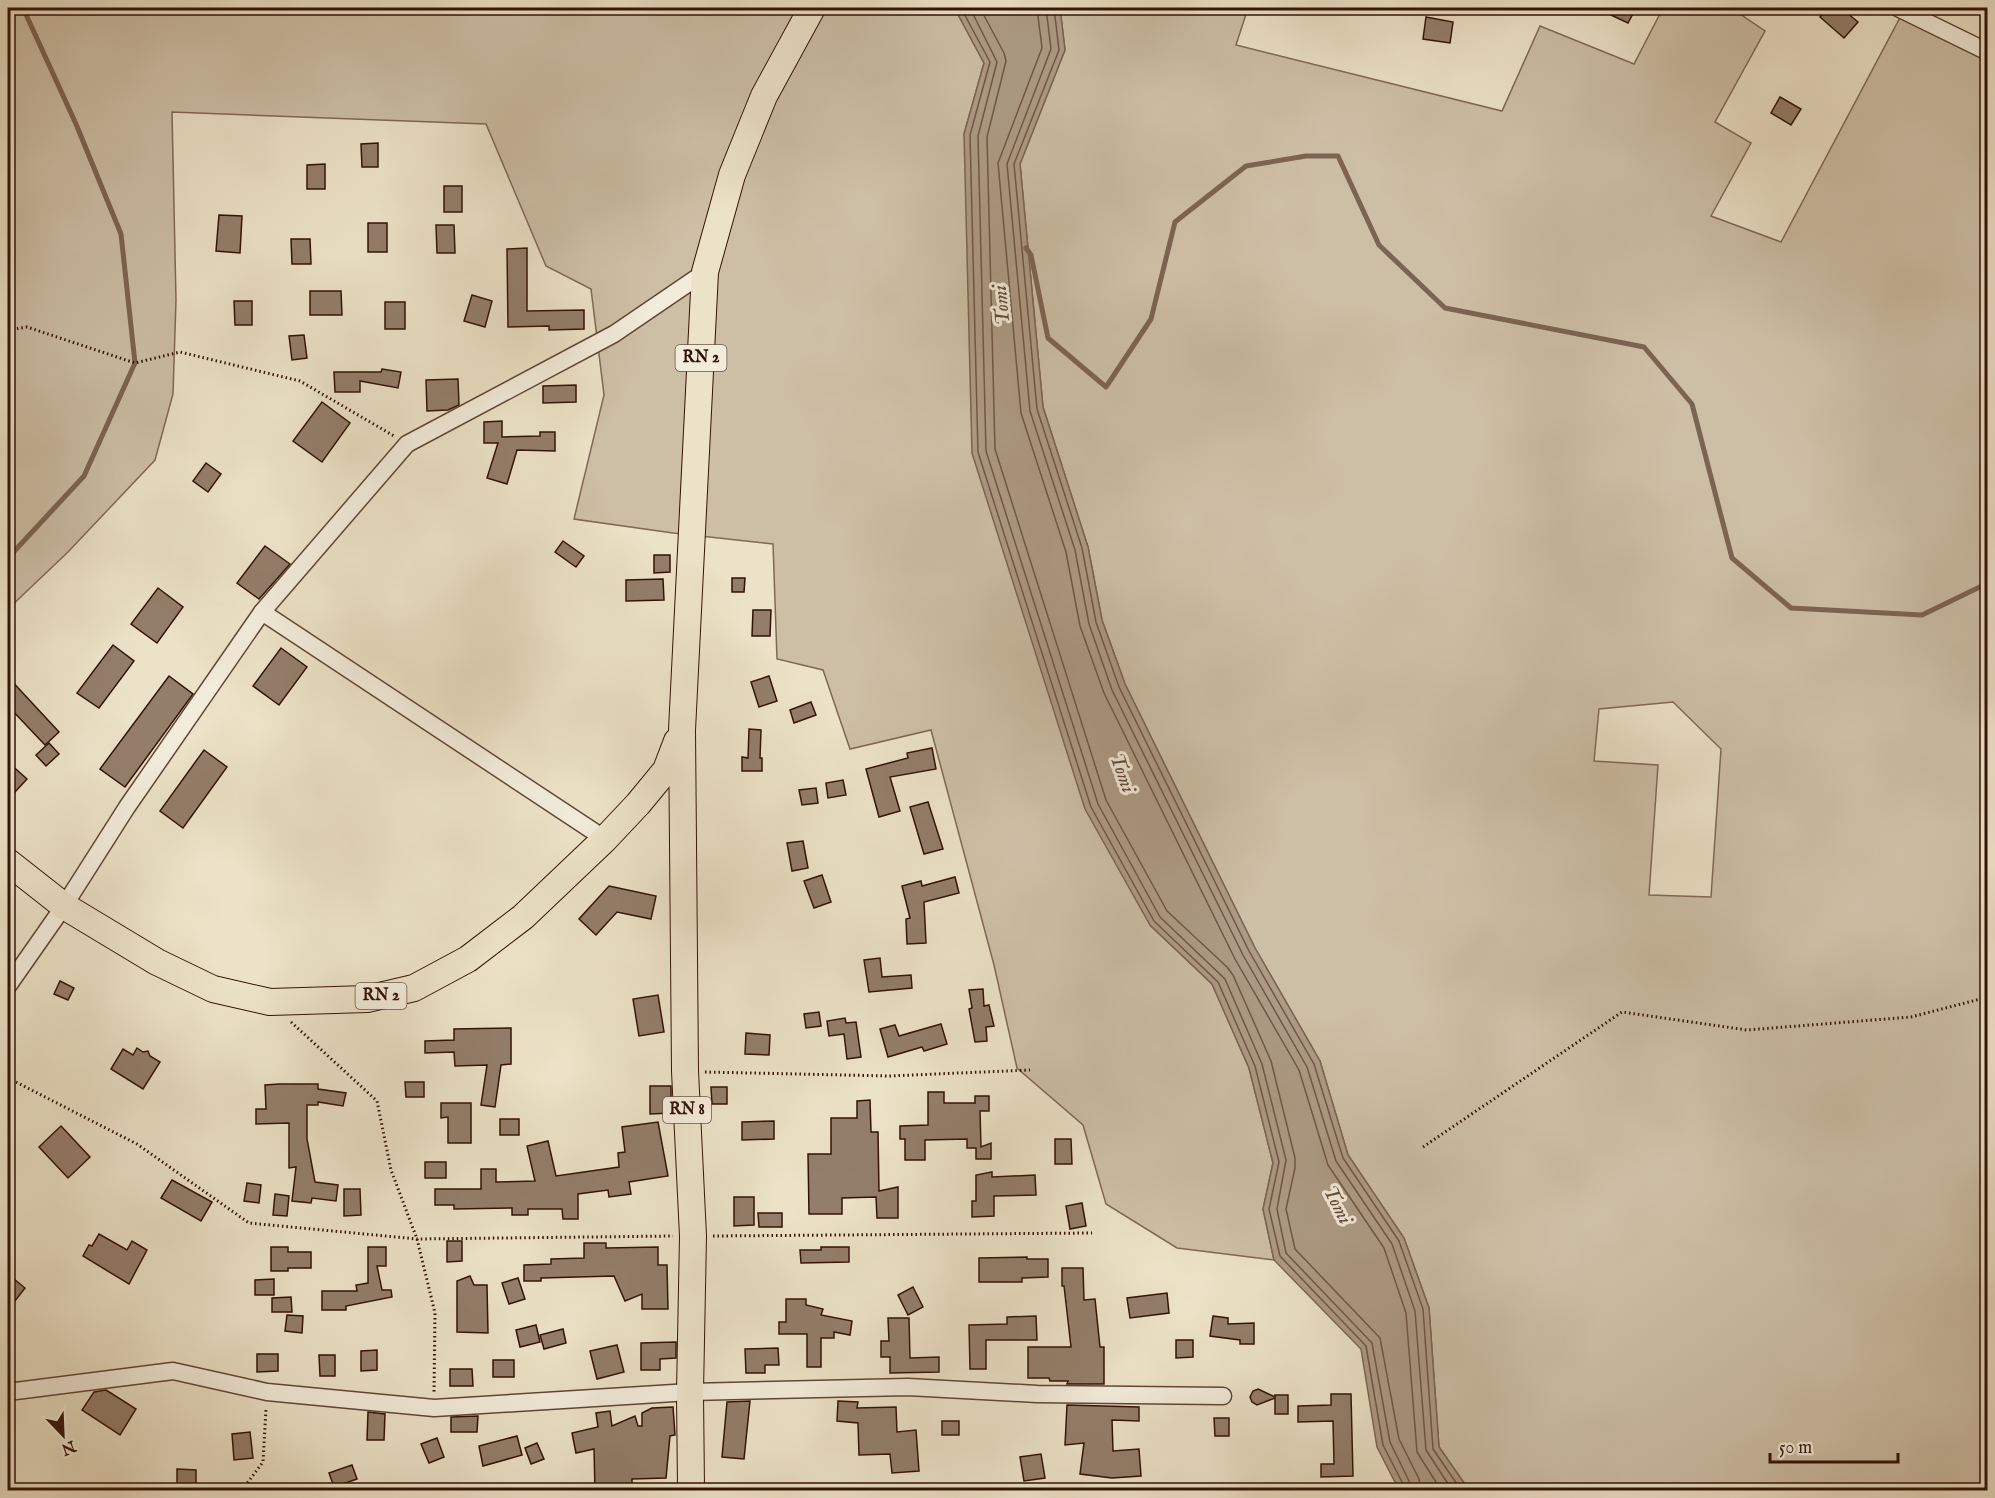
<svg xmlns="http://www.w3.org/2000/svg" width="1995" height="1498" viewBox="0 0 1995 1498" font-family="'IM FELL English',serif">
	<rect width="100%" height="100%" fill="#ece2c7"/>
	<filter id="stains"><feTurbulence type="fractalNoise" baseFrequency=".00333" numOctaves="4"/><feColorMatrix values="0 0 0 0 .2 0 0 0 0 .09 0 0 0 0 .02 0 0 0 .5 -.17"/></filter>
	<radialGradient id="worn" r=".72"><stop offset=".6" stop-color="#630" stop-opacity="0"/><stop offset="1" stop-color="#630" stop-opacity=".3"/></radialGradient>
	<g fill="#cdbfa6" stroke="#806856" stroke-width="1.5" fill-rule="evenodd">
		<polygon points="8,8 955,9 984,63 964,134 1150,925 1212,984 1249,1068 1273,1163 1263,1209 1274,1260 1177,1248 1106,1204 1083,1125 1017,1068 994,965 931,730 850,749 823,670 777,659 773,544 673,533 574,519 604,395 591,289 546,266 486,124 172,112 176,300 173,394 155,460 68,552 8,609"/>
		<path d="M1060,8H1248L1236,45L1502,111L1540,26L1634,64L1663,8H1731L1765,31L1715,122L1751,143L1711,216L1781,242L1903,12L1987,50V1490H1469L1439,1447L1429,1308L1404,1238L1348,1155L1320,1061L1255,948L1125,684L1102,620L1088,547L1043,407L1020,164L1065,50ZM1673,702L1721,749L1711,897L1649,895L1658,765L1594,761L1599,709Z"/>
	</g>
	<polygon fill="#ad9b85" stroke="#7c6452" stroke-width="1.5" points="952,8 1060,8 1065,50 1020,164 1043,407 1088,547 1102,620 1125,684 1255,948 1320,1061 1348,1155 1404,1238 1429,1308 1439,1447 1469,1490 1399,1490 1377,1447 1361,1349 1274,1260 1263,1209 1273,1163 1249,1068 1212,984 1150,925 1085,809 972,453 964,134 984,63 955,9"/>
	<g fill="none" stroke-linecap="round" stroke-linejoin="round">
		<g stroke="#705646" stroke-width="1.5">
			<polyline points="961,8 990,62 970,135 978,452 1091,807 1154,921 1218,982 1255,1066 1279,1162 1269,1209 1280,1256 1366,1346 1383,1445 1404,1486 1404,1490"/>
			<polyline points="970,8 997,62 978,136 986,451 1098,804 1160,917 1225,979 1262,1064 1286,1160 1277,1209 1286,1253 1372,1343 1390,1442 1410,1483 1412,1490"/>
			<polyline points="980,8 1004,53 1006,61 987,137 995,449 1106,800 1167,911 1227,967 1233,975 1271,1061 1295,1158 1295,1168 1286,1209 1295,1249 1380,1338 1399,1439 1419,1479 1421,1490"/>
			<polyline points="1037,8 1042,48 998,163 1021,413 1066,552 1080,626 1104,693 1235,959 1299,1070 1328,1165 1384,1248 1406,1313 1417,1452 1441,1490"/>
			<polyline points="1046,8 1051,49 1007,164 1030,411 1075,550 1089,624 1112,690 1243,955 1307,1067 1336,1161 1392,1244 1415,1311 1426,1450 1452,1490"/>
			<polyline points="1054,8 1059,50 1014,164 1037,409 1082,548 1096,622 1119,687 1249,951 1314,1064 1343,1158 1399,1241 1423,1309 1433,1449 1461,1490"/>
		</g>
		<g stroke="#7c6452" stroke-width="5">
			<polyline points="1026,248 1031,255 1048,338 1106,387 1151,319 1175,222 1246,166 1306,156 1338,156 1379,245 1445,308 1644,347 1692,404 1732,558 1791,608 1922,615 1988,583"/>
			<polyline points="8,558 84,476 135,363 121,234 76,124 23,8"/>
		</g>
	</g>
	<g fill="#937e6a" stroke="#331206" stroke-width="1.5">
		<polygon points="1596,8 1636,8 1628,23"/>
		<polygon points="1828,8 1841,8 1858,22 1844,38 1820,17"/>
		<polygon points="1426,17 1453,22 1450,43 1423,39"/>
		<polygon points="1780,97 1801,109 1791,125 1771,113"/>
		<polygon points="378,143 378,167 362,167 361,144"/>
		<polygon points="325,164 325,189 307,189 307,165"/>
		<rect x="444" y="186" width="18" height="26"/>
		<polygon points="219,215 242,216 240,253 216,251"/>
		<rect x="368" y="223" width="19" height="29"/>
		<polygon points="436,225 454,225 455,253 437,253"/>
		<polygon points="291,239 310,239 311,264 292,264"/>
		<polygon points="527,248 527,311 584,310 584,329 549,330 549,326 508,327 507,249"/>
		<polygon points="310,291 341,291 342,315 310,315"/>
		<polygon points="472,295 492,301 485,327 464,321"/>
		<polygon points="234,301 252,301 252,325 235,325"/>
		<rect x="385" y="302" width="20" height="27"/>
		<polygon points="304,335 307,358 292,360 289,336"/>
		<polygon points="382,369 401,372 398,388 360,381 360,392 335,392 334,372 381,372"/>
		<polygon points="458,379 459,405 448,410 427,411 426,380"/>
		<polygon points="576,385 576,402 543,403 543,386"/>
		<polygon points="322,402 350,423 322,462 293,441"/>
		<polygon points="502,421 502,437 540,436 540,432 555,432 555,451 517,450 507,484 487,478 498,443 484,443 484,422"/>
		<polygon points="206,463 221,474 208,492 193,481"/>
		<polygon points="563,541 584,556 576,567 555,552"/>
		<polygon points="265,546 290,564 259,599 237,583"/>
		<polygon points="654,555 670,555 670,572 654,573"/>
		<polygon points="732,578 745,578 744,592 732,592"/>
		<polygon points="663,579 664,600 626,601 626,580"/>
		<polygon points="158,588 183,607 157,643 131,624"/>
		<polygon points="753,610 771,610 770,636 752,636"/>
		<polygon points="113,645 134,661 99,708 77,693"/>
		<polygon points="281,648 307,667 279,705 253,686"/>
		<polygon points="169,676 193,694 125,787 100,769"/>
		<polygon points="769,676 777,701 759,707 751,682"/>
		<polygon points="8,677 59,732 45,745 8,706"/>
		<polygon points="811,702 816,715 794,723 790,710"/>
		<polygon points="749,729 761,730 760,758 762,758 762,771 742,771 742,757 748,758"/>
		<polygon points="49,743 59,754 46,766 36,755"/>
		<polygon points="932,748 936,769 890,777 900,811 879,817 866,769 908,758 907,753"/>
		<polygon points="204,750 227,767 183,828 160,811"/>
		<polygon points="8,762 27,779 15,792 8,785"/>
		<polygon points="843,780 846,795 828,798 826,783"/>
		<polygon points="816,788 818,803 802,805 799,790"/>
		<polygon points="928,802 943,849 924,854 910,807"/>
		<polygon points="803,841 808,868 792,871 787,843"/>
		<polygon points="822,875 831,902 814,908 804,881"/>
		<polygon points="955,877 959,893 924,902 926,943 907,944 906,919 910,918 902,886 921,881 922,886"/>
		<polygon points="609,886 656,896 651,919 617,912 596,935 579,919"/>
		<polygon points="880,958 882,977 911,975 912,988 869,992 864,960"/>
		<polygon points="60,981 74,988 68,1000 54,994"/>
		<polygon points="983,989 984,1006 989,1005 994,1026 986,1027 987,1041 975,1042 969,1009 972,1008 969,990"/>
		<polygon points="658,995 664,1032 639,1036 633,999"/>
		<polygon points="819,1012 821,1026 806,1028 804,1014"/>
		<polygon points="845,1018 846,1023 856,1022 861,1057 847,1059 844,1034 829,1036 827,1021"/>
		<polygon points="941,1024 947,1044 924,1051 922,1047 888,1057 880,1029 895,1025 899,1036"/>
		<polygon points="511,1028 511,1064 501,1065 495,1107 481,1105 487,1065 455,1066 454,1052 425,1053 425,1041 454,1040 454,1029"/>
		<polygon points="746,1033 770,1035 769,1055 745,1054"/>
		<polygon points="137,1048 143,1052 148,1051 150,1056 160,1062 143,1089 111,1069 123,1049 133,1055"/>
		<polygon points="405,1082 424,1082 424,1097 406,1097"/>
		<polygon points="279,1084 318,1084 318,1089 346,1093 343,1106 318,1102 318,1105 307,1105 307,1139 315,1182 338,1185 336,1201 312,1198 311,1203 292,1201 296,1167 289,1168 289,1123 256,1124 256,1109 266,1109 265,1085"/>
		<polygon points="650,1086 671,1086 671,1113 650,1114"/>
		<polygon points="711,1087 727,1087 727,1104 712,1104"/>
		<polygon points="928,1092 944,1092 944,1103 975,1103 975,1096 989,1096 989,1111 980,1111 981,1147 991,1143 991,1159 976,1159 976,1148 967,1148 967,1139 925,1140 925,1160 905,1160 905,1139 900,1139 900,1126 928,1125"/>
		<polygon points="870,1100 871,1132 878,1132 879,1191 898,1187 898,1218 877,1218 876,1197 842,1198 842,1214 809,1214 808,1154 831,1154 831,1118 857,1118 857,1101"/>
		<polygon points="441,1103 471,1103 471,1143 448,1143 448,1117 441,1118"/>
		<rect x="500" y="1119" width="19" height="16"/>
		<polygon points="774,1121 774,1139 742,1140 742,1122"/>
		<polygon points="658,1122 668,1176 629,1182 631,1194 609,1197 608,1190 578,1194 578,1219 563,1219 562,1209 528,1209 528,1215 512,1215 512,1208 454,1209 454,1205 435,1205 435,1189 481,1189 481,1169 496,1169 496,1182 535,1181 527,1146 548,1141 556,1176 619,1167 618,1153 625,1152 622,1127"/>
		<polygon points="61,1126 90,1157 68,1178 39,1147"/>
		<polygon points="1055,1139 1071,1139 1072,1164 1055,1164"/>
		<rect x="425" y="1162" width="21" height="16"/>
		<polygon points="992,1172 992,1177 1035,1175 1036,1195 994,1196 994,1216 972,1217 972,1201 976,1201 976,1175"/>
		<polygon points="172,1180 212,1202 201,1221 161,1198"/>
		<polygon points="247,1183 261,1185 259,1203 244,1201"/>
		<polygon points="344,1189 360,1189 361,1215 344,1216"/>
		<polygon points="275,1194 289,1196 287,1216 273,1215"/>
		<polygon points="734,1197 754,1197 754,1225 734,1226"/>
		<polygon points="1082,1203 1086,1226 1070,1229 1066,1206"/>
		<polygon points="758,1213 782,1213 782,1227 759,1227"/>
		<polygon points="99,1234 127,1250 132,1241 147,1250 129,1284 83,1256 89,1245 92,1246"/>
		<polygon points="447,1241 462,1241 462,1261 447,1262"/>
		<polygon points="584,1243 606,1243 606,1248 658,1247 658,1265 667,1265 668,1309 642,1309 642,1294 625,1301 614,1276 541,1278 541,1281 524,1281 524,1265 551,1264 551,1259 584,1258"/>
		<polygon points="271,1247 288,1247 288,1252 311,1252 311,1268 288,1268 288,1271 271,1271"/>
		<polygon points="368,1247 386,1247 386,1266 377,1266 382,1290 391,1290 392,1297 346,1306 346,1310 322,1310 322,1291 357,1291 356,1285 368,1283"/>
		<polygon points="821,1247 849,1247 849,1262 801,1263 800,1250 821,1250"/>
		<polygon points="1027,1257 1027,1259 1048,1259 1048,1277 1022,1278 1022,1282 979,1282 979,1258"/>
		<polygon points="1062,1268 1083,1268 1084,1300 1095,1299 1100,1347 1104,1347 1104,1384 1067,1384 1068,1381 1050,1381 1049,1378 1028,1378 1028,1347 1071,1347 1064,1286 1062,1286"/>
		<polygon points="8,1274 25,1288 15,1301 8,1295"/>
		<polygon points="470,1276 474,1285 487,1285 488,1333 457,1332 457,1281"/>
		<polygon points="518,1278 525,1299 509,1304 502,1283"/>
		<polygon points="274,1279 274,1295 255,1295 255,1280"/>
		<polygon points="913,1287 923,1307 908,1315 898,1295"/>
		<polygon points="1167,1293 1169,1313 1130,1318 1127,1298"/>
		<polygon points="291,1297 292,1312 272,1312 272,1298"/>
		<polygon points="786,1299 806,1299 806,1305 823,1309 821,1315 852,1321 850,1335 834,1332 834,1338 821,1338 821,1367 807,1367 807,1334 779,1334 779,1322 786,1322"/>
		<polygon points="287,1315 303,1316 302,1333 285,1331"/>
		<polygon points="1036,1316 1037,1340 986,1340 986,1369 970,1369 969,1325 1007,1324 1007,1317"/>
		<polygon points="1213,1316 1228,1318 1228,1324 1254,1323 1254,1344 1240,1344 1240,1340 1210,1336"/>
		<polygon points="888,1318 909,1318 910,1358 939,1357 939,1372 890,1373 890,1357 881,1357 881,1341 889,1341"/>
		<polygon points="536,1325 540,1342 520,1347 516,1330"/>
		<polygon points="563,1329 566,1343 544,1349 540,1335"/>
		<polygon points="1176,1340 1193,1340 1193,1357 1176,1358"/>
		<polygon points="676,1342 676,1358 660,1359 660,1370 641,1370 641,1343"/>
		<polygon points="617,1345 624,1372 597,1379 590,1351"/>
		<polygon points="778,1348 779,1365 765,1365 765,1373 746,1373 745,1349"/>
		<polygon points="377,1350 377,1370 361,1371 361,1351"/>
		<polygon points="257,1354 278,1354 278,1371 257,1372"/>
		<polygon points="319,1355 335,1355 335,1376 320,1376"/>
		<rect x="493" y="1360" width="21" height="17"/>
		<polygon points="450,1369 472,1369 473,1386 450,1386"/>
		<polygon points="1258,1389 1275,1397 1275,1395 1288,1395 1288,1414 1275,1414 1275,1398 1257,1405 1252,1402 1250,1397 1253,1391"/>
		<polygon points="106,1390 136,1409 120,1435 82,1410 94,1392"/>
		<polygon points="1331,1394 1351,1394 1353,1476 1321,1477 1321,1464 1334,1464 1333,1421 1298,1422 1298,1406 1331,1405"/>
		<polygon points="750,1401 744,1459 722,1457 727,1402"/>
		<polygon points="838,1401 858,1402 857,1408 896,1407 897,1432 916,1430 919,1471 892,1473 890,1454 859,1455 858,1423 837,1421"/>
		<polygon points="1067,1405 1139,1407 1139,1421 1112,1420 1113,1451 1139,1449 1141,1476 1112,1478 1080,1474 1084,1443 1065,1445"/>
		<polygon points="673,1407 675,1435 670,1436 666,1478 632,1479 632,1491 595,1491 594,1449 576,1453 572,1433 598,1427 596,1413 610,1411 612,1426 635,1416 638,1426 642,1426 642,1413 652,1408"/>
		<polygon points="368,1412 385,1414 384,1440 367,1440"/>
		<polygon points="478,1416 477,1432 451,1432 451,1417"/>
		<polygon points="1214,1418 1229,1418 1229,1436 1215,1436"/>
		<rect x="942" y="1421" width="17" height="14"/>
		<polygon points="250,1432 253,1458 234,1460 232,1434"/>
		<polygon points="517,1436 522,1455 483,1466 479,1446"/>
		<polygon points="437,1438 444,1457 429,1463 421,1444"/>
		<polygon points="537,1443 544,1459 531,1464 525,1448"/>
		<polygon points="1041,1454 1045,1478 1024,1481 1020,1457"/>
		<polygon points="352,1465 357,1479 334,1487 329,1473"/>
		<polygon points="177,1469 196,1470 196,1491 177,1491"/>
	</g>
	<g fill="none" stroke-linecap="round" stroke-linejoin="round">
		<g stroke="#614636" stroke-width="19">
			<g id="street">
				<polyline points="1898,8 1988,52"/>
				<polyline points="262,612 605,839"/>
				<polyline points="8,986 64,906 127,807 262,612 407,444 614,334 705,272"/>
				<polyline points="8,1392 173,1371 267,1392 434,1408 690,1392 908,1387 1037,1394 1223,1396"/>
			</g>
		</g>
		<g stroke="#331206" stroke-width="28">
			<g id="primary">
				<polyline points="8,862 64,906 157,962 213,989 270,1002 367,999 414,988 468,959 523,917 605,839 638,804 666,770 677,741"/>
				<polyline points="691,1490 690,1392 693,1236 685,1071 682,730 705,272 732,175 764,96 812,8"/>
			</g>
		</g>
		<g stroke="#331206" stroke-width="3" stroke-dasharray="1.5 3" stroke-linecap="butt">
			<polyline points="8,330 27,327 135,363 180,352 300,381 394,436"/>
			<polyline points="291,1022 377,1101 391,1170 417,1239 435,1313 434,1392"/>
			<polyline points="705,1072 889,1076 1030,1070"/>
			<polyline points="8,1078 137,1144 249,1223 417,1239 673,1236"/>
			<polyline points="1423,1147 1622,1012 1747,1030 1911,1017 1988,997"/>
			<polyline points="713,1236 1092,1233"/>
			<polyline points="242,1490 263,1462 266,1409"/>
		</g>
		<use href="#street" stroke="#f3ecdb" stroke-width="16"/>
		<use href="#primary" stroke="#ece2c7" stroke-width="26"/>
	</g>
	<g text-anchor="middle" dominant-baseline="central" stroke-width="6" stroke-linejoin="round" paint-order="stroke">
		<g fill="#f3ecdb" stroke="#6d5346" stroke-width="1.5">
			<rect x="675.5" y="345" width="51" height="26" rx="4.5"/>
			<rect x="355.5" y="983" width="51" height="26" rx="4.5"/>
			<rect x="663" y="1097" width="48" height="26" rx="4.5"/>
		</g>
		<g font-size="16" font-weight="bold" fill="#331206">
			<text x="701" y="358">RN 2</text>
			<text x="381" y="996">RN 2</text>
			<text x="687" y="1110">RN 8</text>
		</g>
		<g font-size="20" font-style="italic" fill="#644939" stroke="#f3ecdb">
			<text transform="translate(1002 305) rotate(-96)">Tomi</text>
			<text transform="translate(1122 773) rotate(70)">Tomi</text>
			<text transform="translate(1337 1205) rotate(63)">Tomi</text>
		</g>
	</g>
	<rect width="1995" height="1498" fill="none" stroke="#ece2c7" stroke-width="30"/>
	<rect x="9" y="9" width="1977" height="1480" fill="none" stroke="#331206" stroke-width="3"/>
	<rect x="15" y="15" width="1965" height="1468" fill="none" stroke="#331206" stroke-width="1.5"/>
	<g transform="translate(63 1435) rotate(157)" stroke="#f3ecdb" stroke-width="4.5" paint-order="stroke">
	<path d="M0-4.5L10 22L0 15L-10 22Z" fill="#331206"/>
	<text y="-9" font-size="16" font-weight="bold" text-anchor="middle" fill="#331206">N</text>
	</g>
	<path d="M1770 1453v9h128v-9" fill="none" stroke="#331206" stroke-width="3"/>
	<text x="1779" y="1453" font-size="18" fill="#331206" stroke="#f3ecdb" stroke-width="4.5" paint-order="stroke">50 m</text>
	<rect width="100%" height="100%" filter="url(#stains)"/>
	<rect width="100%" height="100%" fill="url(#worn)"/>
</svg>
